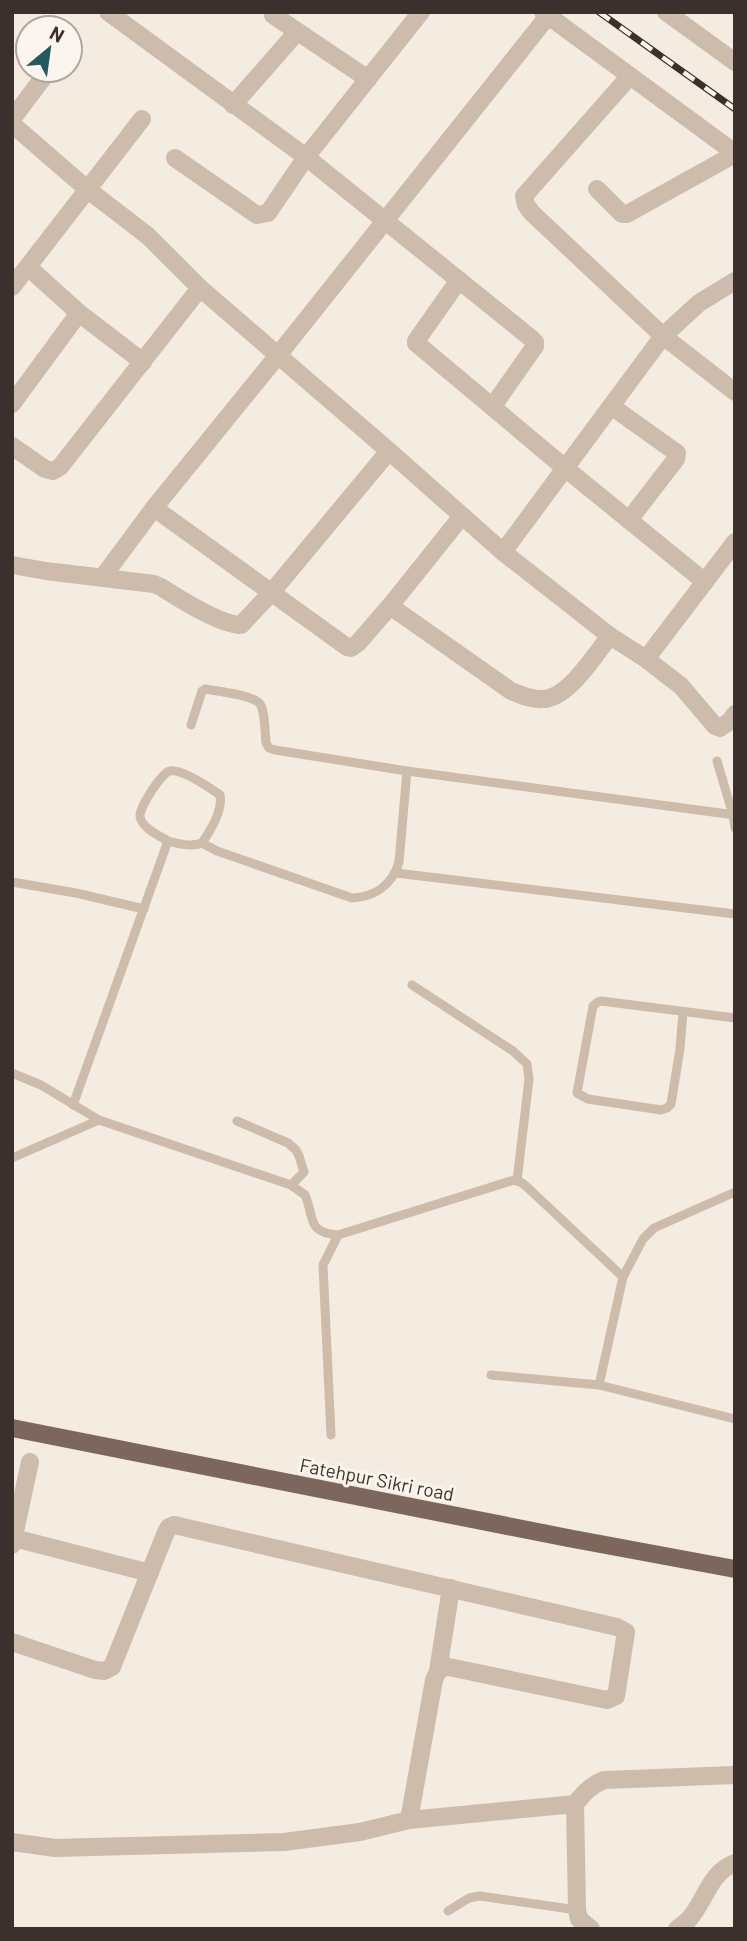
<svg xmlns="http://www.w3.org/2000/svg" width="747" height="1941" viewBox="0 0 747 1941" font-family="Barlow,sans-serif">
	<rect width="100%" height="100%" fill="#f4ebe1"/>
	<g fill="none" stroke-linecap="round" stroke-linejoin="round">
		<g stroke="#cdbbac" stroke-width="9">
			<polyline points="717,761 733,815 735,828"/>
			<polyline points="407,771 735,815"/>
			<path d="M168,841C179,844 191,847 202,843L217,851L352,898C375,897 392,885 399,862L407,771L275,750L269,748L266,743C265,734 265,710 260,704C254,695 216,691 205,689L202,691L191,725"/>
			<polyline points="396,873 735,914"/>
			<polyline points="12,882 76,893 144,909"/>
			<polyline points="412,985 513,1051 527,1064 529,1079 517,1181"/>
			<polyline points="683,1012 680,1049 671,1104 667,1108 661,1110 588,1099 577,1093 593,1006 598,1002 601,1001 735,1018"/>
			<polyline points="12,1073 41,1085 99,1120 291,1185"/>
			<path d="M73,1105L168,841C160,836 141,828 140,816C139,808 162,772 170,771C182,769 210,788 220,795C223,810 211,830 202,843"/>
			<path d="M237,1121L288,1143L296,1150L299,1156L304,1172L291,1185L305,1195C315,1218 306,1232 338,1235L514,1180L522,1183L528,1188L623,1277"/>
			<polyline points="12,1158 99,1120"/>
			<polyline points="491,1375 599,1385 623,1277 643,1239 654,1228 735,1192"/>
			<polyline points="599,1385 735,1419"/>
			<polyline points="331,1435 323,1265 338,1235"/>
			<polyline points="448,1911 469,1898 480,1896 577,1910"/>
		</g>
		<g stroke="#cdbbac" stroke-width="18">
			<polyline points="108,12 306,157 532,339 535,342 535,346 493,406"/>
			<polyline points="543,12 735,153"/>
			<polyline points="666,12 735,62"/>
			<polyline points="273,15 368,79"/>
			<polyline points="630,76 524,196 526,205 532,213 663,336 735,392"/>
			<polyline points="233,105 297,32"/>
			<polyline points="12,119 49,70"/>
			<polyline points="12,124 87,189 148,236 200,288 389,451 503,552 610,636 646,659 681,686 715,726 720,728 730,721 735,714"/>
			<polyline points="175,158 257,215 268,213 306,157 421,12"/>
			<polyline points="597,189 622,214 627,214 735,154"/>
			<polyline points="28,267 79,313 143,362"/>
			<polyline points="459,280 416,341 416,343 565,468 705,582"/>
			<polyline points="12,287 142,119"/>
			<polyline points="12,404 79,313"/>
			<polyline points="611,406 677,453 676,459 629,520"/>
			<polyline points="12,446 45,469 53,471 60,467 200,288"/>
			<polyline points="154,508 347,647 351,648 358,643 390,606 462,516"/>
			<polyline points="503,552 663,336 699,303 735,281"/>
			<path d="M12,565L46,571L154,584L161,587C180,599 220,625 241,625L271,593L389,451"/>
			<polyline points="102,578 154,508 279,354 548,16"/>
			<path d="M390,606L511,691C521,695 532,700 543,699C569,698 595,654 610,636"/>
			<polyline points="646,659 735,542"/>
			<polyline points="14,1538 150,1573"/>
			<polyline points="12,1545 30,1462"/>
			<path d="M12,1642L95,1670L104,1671L112,1667L166,1532L169,1527L174,1525L617,1627L626,1632L617,1690L616,1696L607,1700L449,1667C440,1667 438,1671 434,1680L409,1820"/>
			<polyline points="438,1671 451,1588"/>
			<polyline points="12,1842 55,1848 284,1842 360,1832 409,1820 575,1804"/>
			<path d="M591,1929L579,1919L577,1910L575,1804C584,1793 591,1785 604,1780L735,1775"/>
			<path d="M677,1929C682,1925 687,1922 690,1918C706,1899 710,1872 735,1863"/>
		</g>
		<polyline stroke="#7d675c" stroke-width="18" points="12,1428 568,1538 735,1569"/>
		<g stroke="#3b302b" stroke-width="7">
			<polyline id="rail" points="599,12 735,109"/>
		</g>
		<use href="#rail" stroke="#fbf5ee" stroke-width="4.5" stroke-dasharray="13" stroke-linecap="butt"/>
	</g>
	<g text-anchor="middle" dominant-baseline="central" stroke-width="6" stroke-linejoin="round" paint-order="stroke">
		<g font-size="19" fill="#3b302b" stroke="#fbf5ee">
			<text transform="translate(377 1479) rotate(11)">Fatehpur Sikri road</text>
		</g>
	</g>
	<rect width="747" height="1941" fill="none" stroke="#3b302b" stroke-width="28"/>
	<g transform="translate(49 49) rotate(29)"><circle r="33" fill="#fbf5ee" stroke="#aea6a0" stroke-width="2"/>
	<path d="M0-5L12 26L0 18L-12 26Z" fill="#1f5a5e"/>
	<text y="-10" font-size="19" font-weight="bold" text-anchor="middle" fill="#3b302b">N</text>
	</g>
</svg>
